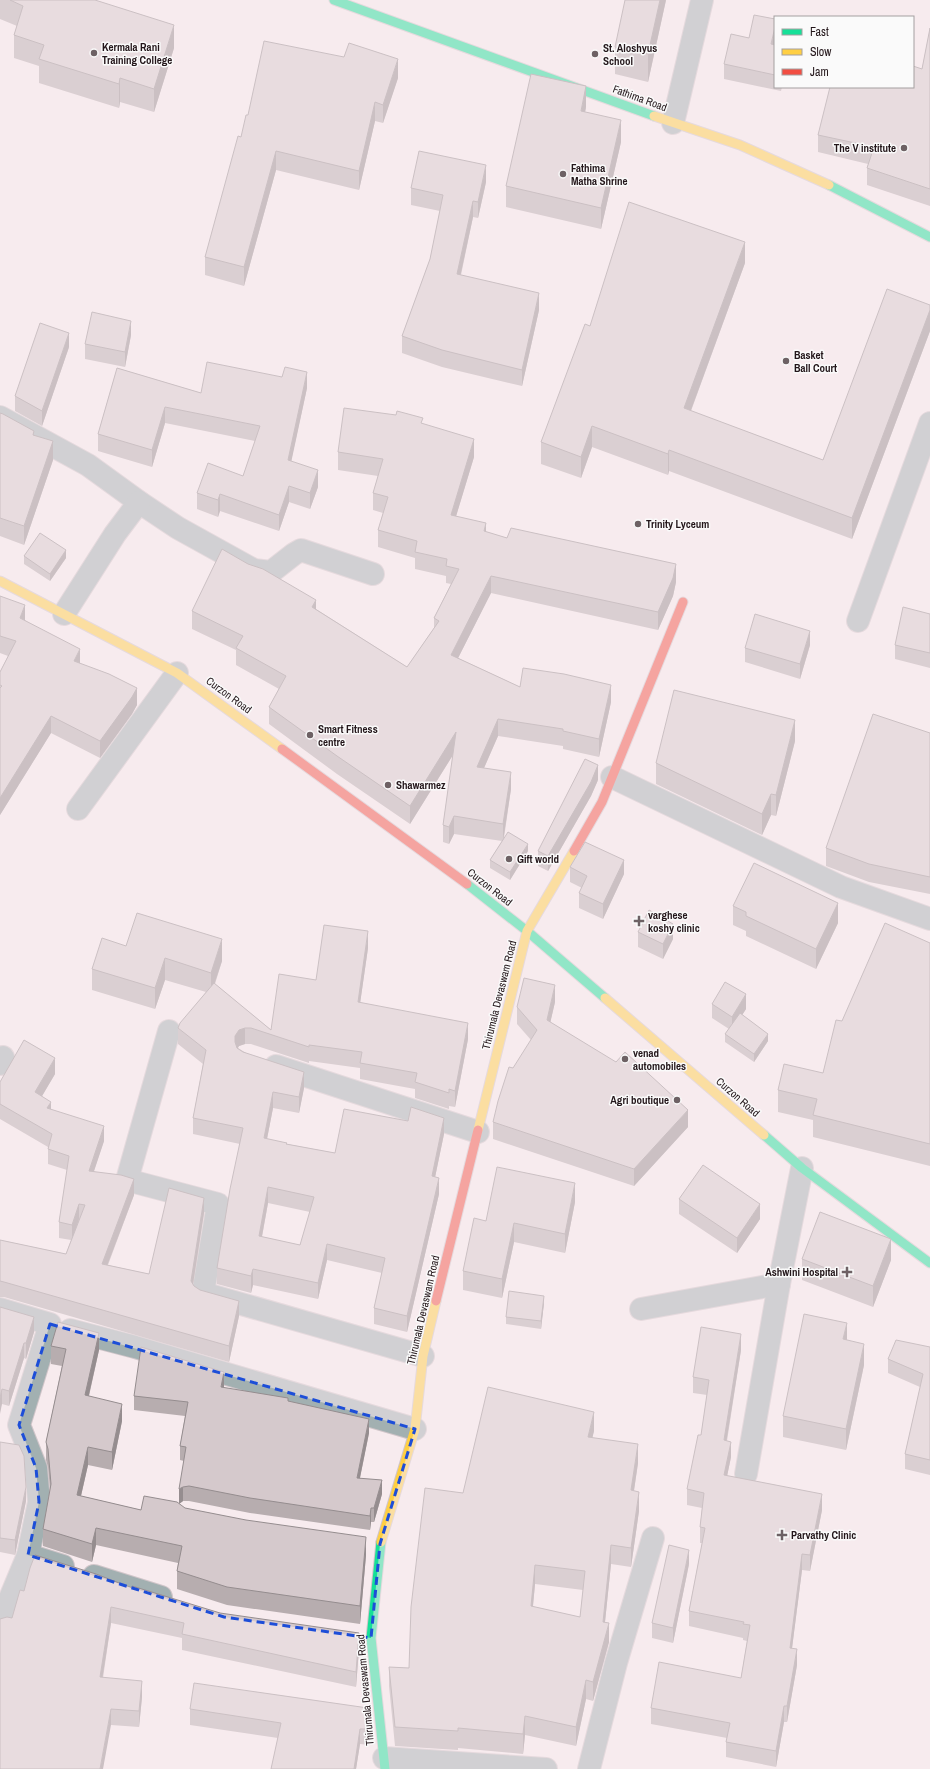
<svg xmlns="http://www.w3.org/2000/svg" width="930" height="1769" viewBox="0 0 930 1769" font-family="'Archivo Narrow',sans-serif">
	<rect width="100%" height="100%" fill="#f7ebee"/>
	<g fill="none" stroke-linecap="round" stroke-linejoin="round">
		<g stroke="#d0c5c9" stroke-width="24">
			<g id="street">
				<polyline points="673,123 702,0"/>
				<polyline points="0,417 88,465 139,502 178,528 254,570 271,572 294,554 301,550 373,574"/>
				<polyline points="64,614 115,534 139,502"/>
				<polyline points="858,621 930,423"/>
				<polyline points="612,777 841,887 930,919"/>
				<polyline points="78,809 177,673"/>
				<polyline points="169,1031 127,1180 218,1204 203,1293 423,1356"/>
				<polyline points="0,1064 3,1057"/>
				<polyline points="276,1066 478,1132"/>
				<polyline points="0,1309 50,1324 19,1425 36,1468 39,1502 28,1555 63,1566"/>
				<polyline points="641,1309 779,1284"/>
				<polyline points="70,1330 135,1347 415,1429"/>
				<polyline points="746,1474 779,1284 802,1168"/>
				<polyline points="94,1576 161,1597"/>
				<polyline points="0,1622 28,1555"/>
				<polyline points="384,1758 546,1769"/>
				<polyline points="589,1769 616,1663 653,1538"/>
			</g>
		</g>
		<g stroke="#d0c5c9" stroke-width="11">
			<g id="fast">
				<polyline points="334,0 654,116"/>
				<polyline points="829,185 930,237"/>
				<polyline points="467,884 527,931 605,998"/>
				<polyline points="764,1135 802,1168 930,1263"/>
				<polyline points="381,1542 371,1638 385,1769"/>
			</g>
		</g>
		<g stroke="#d0c5c9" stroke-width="11">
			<g id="slow">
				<polyline points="654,116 740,145 829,185"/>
				<polyline points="0,581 177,673 282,749"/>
				<polyline points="605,998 764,1135"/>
				<polyline points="478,1130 527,931 574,851"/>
				<polyline points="381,1542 415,1429 423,1356 436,1301"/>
			</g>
		</g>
		<g stroke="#d0c5c9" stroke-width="11">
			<g id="jam">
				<polyline points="282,749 467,884"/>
				<polyline points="574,851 602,802 683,602"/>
				<polyline points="436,1301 478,1130"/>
			</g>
		</g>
		<use href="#street" stroke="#a2b0b1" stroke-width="22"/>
		<use href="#fast" stroke="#16e098" stroke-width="9"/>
		<use href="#slow" stroke="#ffcf43" stroke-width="9"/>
		<use href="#jam" stroke="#f24e42" stroke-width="9"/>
	</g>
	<g fill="#b7adaf" fill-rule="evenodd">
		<polygon points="0,0 95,0 174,48 154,112 120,102 119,108 39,83 39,66 14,58 14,35 17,26 0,19"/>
		<polygon points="666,0 648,82 615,74 615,47"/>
		<polygon points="930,28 930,206 867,185 867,168 868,164 818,152 818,135 913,87 922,69"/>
		<polygon points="774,45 775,45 775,87 782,87 781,91 724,79 724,64"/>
		<polygon points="398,78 383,123 375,121 359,190 276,170 244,286 205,275 205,257 248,115"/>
		<polygon points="586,107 585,112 621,142 601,229 506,207 506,186"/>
		<polygon points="486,182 478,218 473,217 461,275 539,310 522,386 442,367 402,353 402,336 430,259 440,211 411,205 411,188"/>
		<polygon points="745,263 691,411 823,460 930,305 930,331 852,539 669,471 668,475 592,447 581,478 541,464 541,442 590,326"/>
		<polygon points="131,335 125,367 85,359 85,344"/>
		<polygon points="69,347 42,426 15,411 15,396"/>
		<polygon points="117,368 201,393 307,388 291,461 318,487 310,509 289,502 279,531 220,511 218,517 197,509 197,493 243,476 255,441 165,423 152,467 98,451 98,434"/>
		<polygon points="0,413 34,435 53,460 24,545 0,536"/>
		<polygon points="423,424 474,457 456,516 486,532 507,538 676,582 673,596 658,630 491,593 458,658 520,687 611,702 599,757 563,749 563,746 498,736 484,768 511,789 504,838 528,851 510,880 490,868 490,860 502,841 454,834 449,844 443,842 443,825 453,755 410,824 337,774 269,724 269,707 279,689 236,665 236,650 192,629 192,611 316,609 407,667 434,628 434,618 451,584 446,583 446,576 415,569 415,558 378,547 378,530 383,513 373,510 373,493 378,476 338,470 338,452"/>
		<polygon points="24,556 66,558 50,581 24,564"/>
		<polygon points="0,596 25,620 80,663 137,705 132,714 100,758 51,733 0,815 0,672 8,656 0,653"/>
		<polygon points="930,614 930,668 895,659 895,645"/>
		<polygon points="810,645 800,679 745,662 745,648"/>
		<polygon points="930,733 930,894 869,882 826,866 826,848"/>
		<polygon points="795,741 776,816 771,815 762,835 656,784 656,763"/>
		<polygon points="598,780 591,796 548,871 538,866 538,851"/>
		<polygon points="570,867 624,874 603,919 579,908 579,893 582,888 570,882"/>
		<polygon points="733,906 838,923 816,969 746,936 746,931 733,925"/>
		<polygon points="638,932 673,939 663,959 638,947"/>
		<polygon points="930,943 930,1166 813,1137 813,1120 778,1112 778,1090 823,1073 842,1021"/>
		<path d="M126,946L222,961L215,984L271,1030L316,980L368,948L360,1003L468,1039L455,1107L449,1106V1109L415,1098V1089L360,1079V1068L309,1061V1063L251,1044H245L239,1046L238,1048L304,1088L299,1113L273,1108L267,1139L287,1144L335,1153L444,1134L435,1177L439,1194L407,1332L374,1324V1308L382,1273L327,1260L318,1299L253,1285L251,1293L217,1284V1268L240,1144L193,1134V1118L203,1064L178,1044V1028L206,992L165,980L155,1009L92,990V969ZM268,1203L310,1212L300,1245L262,1237Z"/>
		<polygon points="555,1002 550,1023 688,1127 634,1186 493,1139 493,1122 531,1040 517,1024 517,1007"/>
		<polygon points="712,1004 746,1009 742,1015 768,1041 754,1062 725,1042 725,1034 729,1029 712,1018"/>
		<polygon points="55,1074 42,1096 51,1109 104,1141 94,1171 134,1195 108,1265 149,1274 204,1213 193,1284 194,1286 239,1316 229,1362 4,1297 0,1297 0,1240 66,1254 71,1240 59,1238 59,1222 67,1170 48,1164 48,1147 0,1119 0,1082"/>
		<polygon points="679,1199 760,1219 737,1253 679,1214"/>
		<polygon points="575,1202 565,1253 514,1242 502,1298 463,1290 463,1271 486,1221"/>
		<polygon points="802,1259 891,1260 873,1307 802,1280"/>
		<polygon points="544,1303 541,1329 506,1324 506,1317"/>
		<polygon points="0,1307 34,1332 26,1359 24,1358 9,1406 2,1404"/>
		<polygon points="847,1340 864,1365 846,1450 783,1437 783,1416"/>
		<polygon points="51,1346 99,1350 89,1396 122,1421 112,1470 88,1465 81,1496 141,1510 185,1508 366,1555 360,1624 227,1605 177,1589 177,1571 178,1563 96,1545 92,1562 43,1546 43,1529 50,1489 48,1467 46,1460 46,1442 62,1366 51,1364"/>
		<polygon points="930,1347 930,1475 905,1469 905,1454 920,1387 888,1373 888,1359"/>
		<polygon points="741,1350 727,1441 731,1457 727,1476 822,1510 810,1571 802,1570 792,1648 797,1665 787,1722 784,1722 776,1767 726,1757 726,1742 727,1738 651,1724 651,1708 741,1678 747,1641 743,1640 743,1638 689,1626 689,1611 702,1543 700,1543 700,1527 702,1508 687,1505 687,1489 701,1435 707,1395 693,1393 693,1377"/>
		<polygon points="224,1386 224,1388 288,1402 369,1433 360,1478 382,1494 374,1522 371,1522 370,1530 250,1513 189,1501 183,1501 179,1504 184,1461 180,1460 180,1446 185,1416 134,1410 134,1396"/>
		<path d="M594,1431L592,1438L638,1463L634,1491L639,1511L631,1567L611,1564L605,1622L609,1642L593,1701L586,1699L576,1746L525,1735L523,1754L458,1748V1750L395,1746L389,1686V1667L409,1668L463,1493ZM535,1584L583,1590L580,1617L533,1607Z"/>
		<polygon points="0,1442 26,1501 15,1555 0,1552"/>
		<polygon points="689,1564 673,1643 652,1638 652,1623"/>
		<polygon points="132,1588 220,1613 359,1649 356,1687 182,1650 182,1638 111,1623 103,1678 142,1697 139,1727 111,1725 12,1618 24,1591"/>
		<polygon points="190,1709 370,1729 370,1745 360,1744 356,1769 271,1769 278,1738 190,1725"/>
	</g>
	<g fill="#958d8f">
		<polygon points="660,0 666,0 648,82 648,54"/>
		<polygon points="174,25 174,48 154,112 154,89"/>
		<polygon points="775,27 775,41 771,59 771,44"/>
		<polygon points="398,59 398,78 383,123 383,105"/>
		<polygon points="120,78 120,102 119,108 119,84"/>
		<polygon points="586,86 586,107 581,133 581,111"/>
		<polygon points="375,102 375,121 359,190 359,171"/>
		<polygon points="621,120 621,142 601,229 601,208"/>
		<polygon points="276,151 276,170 244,286 244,267"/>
		<polygon points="486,165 486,182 478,218 478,202"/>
		<polygon points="473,201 473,217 457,291 457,274"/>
		<polygon points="745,242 745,263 684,429 684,408"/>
		<polygon points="539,293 539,310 522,386 522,370"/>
		<polygon points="930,310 930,331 852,539 852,518"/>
		<polygon points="131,321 131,335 125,367 125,352"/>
		<polygon points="69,333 69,347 42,426 42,411"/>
		<polygon points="307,372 307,388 288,477 288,460"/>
		<polygon points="165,407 165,423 152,467 152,450"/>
		<polygon points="592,426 592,447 581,478 581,457"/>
		<polygon points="474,439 474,457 451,533 451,515"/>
		<polygon points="53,441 53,460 24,545 24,526"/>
		<polygon points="669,450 669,471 668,475 668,454"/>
		<polygon points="318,470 318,487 310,509 310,493"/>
		<polygon points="289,486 289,502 279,531 279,515"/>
		<polygon points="220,494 220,511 218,517 218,500"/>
		<polygon points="486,523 486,540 484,531"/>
		<polygon points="66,550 66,558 50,581 50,574"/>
		<polygon points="676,564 676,582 673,596 658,630 658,612"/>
		<polygon points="491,576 491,593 451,672 451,655"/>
		<polygon points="316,600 316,617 312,607"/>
		<polygon points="25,605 25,622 20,618"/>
		<polygon points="810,631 810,645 800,679 800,664"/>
		<polygon points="80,649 80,666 74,661"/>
		<polygon points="611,685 611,702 599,757 599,739"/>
		<polygon points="137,688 137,705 132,714 100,758 100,741"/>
		<polygon points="51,716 51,733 0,815 0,798"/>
		<polygon points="498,719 498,736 477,784 477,767"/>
		<polygon points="795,720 795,741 776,816 776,795"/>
		<polygon points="456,732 456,750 410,824 410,806"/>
		<polygon points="598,765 598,780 591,796 548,871 548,856"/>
		<polygon points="511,772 511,789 503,841 503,824"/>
		<polygon points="771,794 771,815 762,835 762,814"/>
		<polygon points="454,816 454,834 449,844 449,827"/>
		<polygon points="528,844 528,851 510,880 510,872"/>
		<polygon points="624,860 624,874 603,919 603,904"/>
		<polygon points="838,903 838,923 816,969 816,949"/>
		<polygon points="673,924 673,939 663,959 663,944"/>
		<polygon points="368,931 368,948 358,1018 358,1002"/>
		<polygon points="222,939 222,961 211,994 211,973"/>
		<polygon points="165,958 165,980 155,1009 155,988"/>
		<polygon points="555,985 555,1002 547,1037 547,1020"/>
		<polygon points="746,994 746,1009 732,1031 732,1017"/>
		<polygon points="468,1023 468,1039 455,1107 455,1091"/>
		<polygon points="245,1028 245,1044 239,1046 235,1052 235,1036 239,1030"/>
		<polygon points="768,1034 768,1041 754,1062 754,1054"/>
		<polygon points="55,1058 55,1074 35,1108 35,1092"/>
		<polygon points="304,1072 304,1088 299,1113 299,1097"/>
		<polygon points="273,1092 273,1108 264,1154 264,1138"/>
		<polygon points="51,1102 51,1117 47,1108"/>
		<polygon points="688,1110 688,1127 634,1186 634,1169"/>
		<polygon points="444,1118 444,1134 432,1192 432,1176"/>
		<polygon points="104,1126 104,1141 89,1186 89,1171"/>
		<polygon points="439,1178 439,1194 407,1332 407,1316"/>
		<polygon points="134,1179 134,1195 102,1279 102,1264"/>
		<polygon points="575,1183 575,1202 565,1253 565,1234"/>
		<polygon points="268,1187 268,1203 259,1252 259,1236"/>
		<polygon points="204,1198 204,1213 191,1297 191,1281"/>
		<polygon points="79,1204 79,1219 72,1241 72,1225"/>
		<polygon points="760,1204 760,1219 737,1253 737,1238"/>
		<polygon points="514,1223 514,1242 502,1298 502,1279"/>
		<polygon points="891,1239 891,1260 873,1307 873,1286"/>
		<polygon points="327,1244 327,1260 318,1299 318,1283"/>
		<polygon points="253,1269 253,1285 251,1293 251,1276"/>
		<polygon points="544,1296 544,1303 541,1329 541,1321"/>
		<polygon points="239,1301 239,1316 229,1362 229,1346"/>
		<polygon points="34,1317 34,1332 26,1359 26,1343"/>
		<polygon points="847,1323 847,1344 843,1339"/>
		<polygon points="99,1333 99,1350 85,1412 85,1395"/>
		<polygon points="741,1334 741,1350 724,1456 724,1440"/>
		<polygon points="24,1343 24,1358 9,1406 9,1391"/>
		<polygon points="864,1344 864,1365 846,1450 846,1429"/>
		<polygon points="224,1372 224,1386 221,1402 221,1387"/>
		<polygon points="2,1389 2,1404 0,1414 0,1398"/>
		<polygon points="122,1404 122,1421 112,1470 112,1452"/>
		<polygon points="594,1412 594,1431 588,1456 588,1437"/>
		<polygon points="369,1419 369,1433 357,1492 357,1478"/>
		<polygon points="731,1442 731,1457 724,1491 724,1475"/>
		<polygon points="638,1444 638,1463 631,1510 631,1490"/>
		<polygon points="88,1447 88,1465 77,1513 77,1495"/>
		<polygon points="382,1480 382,1494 374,1522 374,1508"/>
		<polygon points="26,1487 26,1501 15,1555 15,1540"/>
		<polygon points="183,1487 183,1501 179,1504 179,1489"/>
		<polygon points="639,1492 639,1511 631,1567 631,1548"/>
		<polygon points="822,1494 822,1510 810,1571 810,1555"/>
		<polygon points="371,1508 371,1522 370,1530 370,1516"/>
		<polygon points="96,1528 96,1545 92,1562 92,1544"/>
		<polygon points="366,1537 366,1555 360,1624 360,1606"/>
		<polygon points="611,1545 611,1564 603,1641 603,1622"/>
		<polygon points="689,1550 689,1564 673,1643 673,1628"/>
		<polygon points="802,1554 802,1570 790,1664 790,1648"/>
		<polygon points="535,1565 535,1584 531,1625 531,1606"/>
		<polygon points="111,1607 111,1623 100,1693 100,1677"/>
		<polygon points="609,1623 609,1642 593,1701 593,1682"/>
		<polygon points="359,1633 359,1649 356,1687 356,1672"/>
		<polygon points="797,1649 797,1665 787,1722 787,1706"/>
		<polygon points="586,1680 586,1699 576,1746 576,1727"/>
		<polygon points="142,1681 142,1697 139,1727 139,1711"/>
		<polygon points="784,1706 784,1722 776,1767 776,1751"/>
		<polygon points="111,1709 111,1725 103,1769 100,1769"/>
		<polygon points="525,1716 525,1735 523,1754 523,1734"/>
		<polygon points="360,1729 360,1744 356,1769 354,1769"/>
	</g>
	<g fill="#d5c9cc" stroke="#958d8f" fill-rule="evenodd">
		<polygon points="10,0 95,0 174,25 154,89 120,78 119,84 39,59 44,45 14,35 23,6"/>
		<polygon points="625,0 660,0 648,54 615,47"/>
		<polygon points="754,15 775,19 775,27 771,44 775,45 775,75 724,64 731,34 749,38"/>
		<polygon points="930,28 930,189 867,168 874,147 818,135 830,87 913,87 913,66 922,69"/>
		<polygon points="264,41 344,57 349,43 398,59 383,105 375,102 359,171 276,151 244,267 205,257 238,136 241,137 246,115 248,115"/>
		<polygon points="531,74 586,86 581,111 621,120 601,208 506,186"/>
		<polygon points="419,151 486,165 478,202 473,201 457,274 539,293 522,370 442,350 402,336 430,259 443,195 411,188"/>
		<polygon points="629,202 745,242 684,408 823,460 887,289 930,305 930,310 852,518 669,450 668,454 592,426 581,457 541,442 585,324 590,326"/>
		<polygon points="92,312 131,321 125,352 85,344"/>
		<polygon points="40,323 69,333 42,411 15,396"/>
		<polygon points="207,362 282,377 285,367 307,372 288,460 318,470 310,493 289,486 279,515 220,494 218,500 197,493 208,463 243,476 260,426 165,407 152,450 98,434 117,368 201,393"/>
		<polygon points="344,408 396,415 397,411 423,418 421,423 474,439 451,515 486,523 484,531 507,538 511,528 676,564 673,578 658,612 491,576 451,655 520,687 523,668 564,674 611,685 599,739 563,731 563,729 498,719 477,767 511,772 503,824 454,816 449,827 443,825 456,732 410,806 337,756 269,707 286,676 236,648 243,636 192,611 222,549 248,564 263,569 316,600 312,607 407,667 439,621 434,618 459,569 446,566 447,559 415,552 417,541 378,530 388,497 373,493 383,459 338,452"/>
		<polygon points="0,413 3,414 34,431 33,435 53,441 24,526 0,518"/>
		<polygon points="40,533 66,550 50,574 24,556"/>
		<polygon points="0,596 25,605 20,618 80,649 74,661 109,674 137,688 132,697 100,741 51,716 0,798 0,688 2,686 0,685 0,672 16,641 0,636"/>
		<polygon points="903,607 930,614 930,653 895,645"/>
		<polygon points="755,614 810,631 800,664 745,648"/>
		<polygon points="674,690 795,720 776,795 771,794 762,814 656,763"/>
		<polygon points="873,714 930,733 930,877 869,864 826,848"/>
		<polygon points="585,759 598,765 591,782 548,856 538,851"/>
		<polygon points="508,832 528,844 510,872 490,860"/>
		<polygon points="585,842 624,860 603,904 579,893 587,876 570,867"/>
		<polygon points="754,863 838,903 816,949 746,916 746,912 733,906"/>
		<polygon points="649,910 673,924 663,944 638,932"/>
		<polygon points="137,913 222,939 211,973 165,958 155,988 92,969 102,938 126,946"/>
		<polygon points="885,923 930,943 930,1144 813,1115 817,1099 778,1090 784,1064 823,1073 836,1020 842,1021"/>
		<path d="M324,925L368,931L358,1002L468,1023L455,1091L449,1089V1093L415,1082L417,1073L360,1063L362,1052L309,1045V1047L251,1028H245L239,1030L235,1036V1042L237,1048L243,1052L304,1072L299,1097L273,1092L264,1138L287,1143L286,1144L335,1153L344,1109L408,1121L411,1107L444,1118L432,1176L439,1178L407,1316L374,1308L385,1258L327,1244L318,1283L253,1269L251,1276L217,1268L230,1189L243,1128L193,1118L206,1050L178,1028L180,1023L214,983L271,1030L279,974L316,980ZM268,1187L314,1197L300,1245L259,1236Z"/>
		<polygon points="524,978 555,985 547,1020 616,1062 625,1052 688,1110 634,1169 493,1122 498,1101 509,1067 513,1068 537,1030 517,1007"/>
		<polygon points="725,982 746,994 732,1017 712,1004"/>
		<polygon points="740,1013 768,1034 754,1054 725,1034"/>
		<polygon points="24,1040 55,1058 35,1092 51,1102 47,1108 104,1126 89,1171 121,1175 134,1179 102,1264 149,1274 169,1188 204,1198 191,1281 194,1286 200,1290 239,1301 229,1346 4,1282 0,1281 0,1240 66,1254 85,1205 79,1204 72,1225 59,1222 69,1156 48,1149 52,1134 0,1104 0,1082"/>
		<polygon points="703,1165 760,1204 737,1238 679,1199"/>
		<polygon points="497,1167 575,1183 565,1234 514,1223 502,1279 463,1271 474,1218 486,1221"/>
		<polygon points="820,1212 891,1239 873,1286 802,1259"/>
		<polygon points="509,1291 544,1296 541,1321 506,1317"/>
		<polygon points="0,1307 34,1317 26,1343 24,1343 9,1391 2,1389 0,1398"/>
		<polygon points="804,1314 847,1323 843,1339 864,1344 846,1429 783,1416"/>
		<polygon points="58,1322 99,1333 85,1395 122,1404 112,1452 88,1447 77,1495 141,1510 144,1496 177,1502 185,1508 246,1520 366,1537 360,1606 227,1587 177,1571 182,1546 96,1528 92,1544 43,1529 51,1484 48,1449 46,1442 66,1349 51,1346"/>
		<polygon points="701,1327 741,1334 724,1440 731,1442 724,1475 822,1494 810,1555 802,1554 790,1648 797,1649 787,1706 784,1706 776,1751 726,1742 730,1723 651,1708 659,1662 741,1678 750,1625 743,1624 744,1622 689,1611 705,1528 700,1527 704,1493 687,1489 698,1435 701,1435 709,1380 693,1377"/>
		<polygon points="896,1340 930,1347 930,1460 905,1454 923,1374 888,1359"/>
		<polygon points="141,1347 224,1372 221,1387 288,1398 288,1401 369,1419 357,1478 382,1480 374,1508 371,1508 370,1516 250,1498 189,1486 183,1487 179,1489 186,1447 180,1446 188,1402 134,1396"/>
		<path d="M488,1387L594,1412L588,1437L638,1444L631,1490L639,1492L631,1548L611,1545L603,1622L609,1623L593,1682L586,1680L576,1727L525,1716L523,1734L458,1728V1731L395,1727L389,1667L409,1668L411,1607L425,1488L463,1493ZM535,1565L585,1571L580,1617L531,1606Z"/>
		<polygon points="0,1442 19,1445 24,1456 26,1487 15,1540 0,1538"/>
		<polygon points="669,1545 689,1550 673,1628 652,1623"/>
		<polygon points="35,1555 96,1574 132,1588 132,1586 220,1613 359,1633 356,1672 182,1634 184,1623 111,1607 100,1677 142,1681 139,1711 111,1709 100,1769 0,1769 0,1619 7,1617 12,1618 20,1590 24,1591 30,1568"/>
		<polygon points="194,1683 368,1708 370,1729 360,1729 354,1769 271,1769 281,1723 190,1709"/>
	</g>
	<path d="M0 0H930V1769H0ZM50,1324L415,1429L380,1544L371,1638L224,1617L28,1555L39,1502L36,1468L19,1425Z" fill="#f7ebee" fill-opacity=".55" fill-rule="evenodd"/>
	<path fill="none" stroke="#1d4ed8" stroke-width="3" stroke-dasharray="8 5" stroke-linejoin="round" d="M50,1324L415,1429L380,1544L371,1638L224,1617L28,1555L39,1502L36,1468L19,1425Z"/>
	<g fill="#6d6164" stroke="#fafafa" stroke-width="1.5">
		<circle cx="94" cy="53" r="4"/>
		<circle cx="595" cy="54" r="4"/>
		<circle cx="904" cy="148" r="4"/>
		<circle cx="563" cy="174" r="4"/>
		<circle cx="786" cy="361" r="4"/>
		<circle cx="638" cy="524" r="4"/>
		<circle cx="310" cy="735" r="4"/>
		<circle cx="388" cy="785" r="4"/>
		<circle cx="509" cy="859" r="4"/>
		<path d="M637 915h4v4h4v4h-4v4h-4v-4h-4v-4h4z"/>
		<circle cx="625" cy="1059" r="4"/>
		<circle cx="677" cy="1100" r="4"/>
		<path d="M845 1266h4v4h4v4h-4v4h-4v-4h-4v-4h4z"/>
		<path d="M780 1529h4v4h4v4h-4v4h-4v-4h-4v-4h4z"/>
	</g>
	<g text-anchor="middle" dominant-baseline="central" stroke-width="3" stroke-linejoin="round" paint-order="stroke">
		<g font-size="11" font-weight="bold" fill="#23161a" stroke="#fafafa" text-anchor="start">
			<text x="102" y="47">Kermala Rani<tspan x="102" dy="13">Training College</tspan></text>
			<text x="603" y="48">St. Aloshyus<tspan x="603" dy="13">School</tspan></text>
			<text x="896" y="148" text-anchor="end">The V institute</text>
			<text x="571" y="168">Fathima<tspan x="571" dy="13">Matha Shrine</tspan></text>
			<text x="794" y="355">Basket<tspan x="794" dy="13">Ball Court</tspan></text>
			<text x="646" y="524">Trinity Lyceum</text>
			<text x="318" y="729">Smart Fitness<tspan x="318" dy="13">centre</tspan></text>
			<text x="396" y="785">Shawarmez</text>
			<text x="517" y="859">Gift world</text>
			<text x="648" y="915">varghese<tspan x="648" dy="13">koshy clinic</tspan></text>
			<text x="633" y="1053">venad<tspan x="633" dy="13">automobiles</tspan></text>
			<text x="669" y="1100" text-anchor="end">Agri boutique</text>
			<text x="838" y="1272" text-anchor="end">Ashwini Hospital</text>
			<text x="791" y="1535">Parvathy Clinic</text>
		</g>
		<g font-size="11" fill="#23161a" stroke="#fafafa">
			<text transform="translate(640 98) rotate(20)">Fathima Road</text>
			<text transform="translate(229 695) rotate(36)">Curzon Road</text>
			<text transform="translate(490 887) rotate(38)">Curzon Road</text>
			<text transform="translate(499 995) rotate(-76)">Thirumala Devaswam Road</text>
			<text transform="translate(738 1097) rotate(41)">Curzon Road</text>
			<text transform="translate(423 1310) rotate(-77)">Thirumala Devaswam Road</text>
			<text transform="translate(365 1690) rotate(-95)">Thirumala Devaswam Road</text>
		</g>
	</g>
	<rect x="774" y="16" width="140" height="72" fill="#fafafa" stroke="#a49fa0"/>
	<rect x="782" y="29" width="20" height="6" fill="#16e098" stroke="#a49fa0"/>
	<text x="810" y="36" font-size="12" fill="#23161a">Fast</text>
	<rect x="782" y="49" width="20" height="6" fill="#ffcf43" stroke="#a49fa0"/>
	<text x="810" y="56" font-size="12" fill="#23161a">Slow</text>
	<rect x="782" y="69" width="20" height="6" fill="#f24e42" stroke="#a49fa0"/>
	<text x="810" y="76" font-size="12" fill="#23161a">Jam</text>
</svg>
